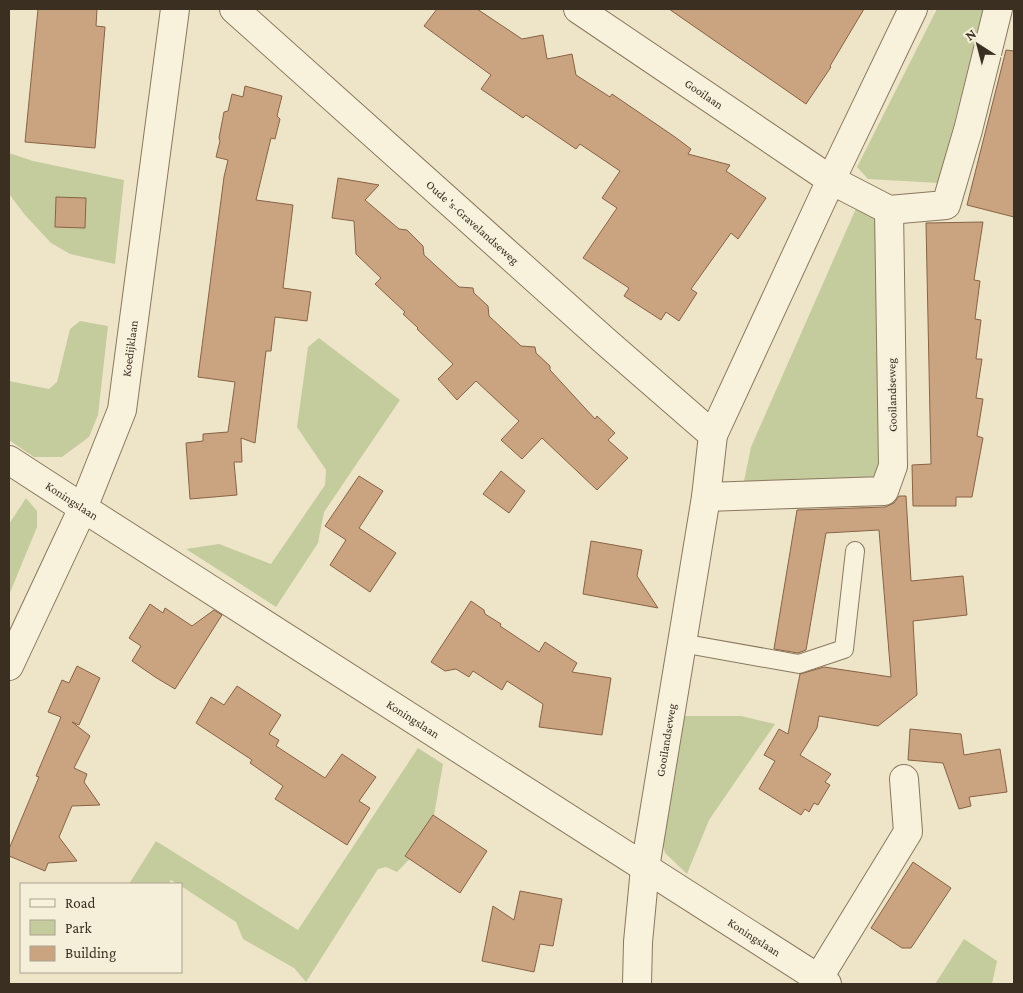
<svg xmlns="http://www.w3.org/2000/svg" width="1023" height="993" viewBox="0 0 1023 993" font-family="'Crimson Pro',serif">
	<rect width="100%" height="100%" fill="#eee5c9"/>
	<g fill="#c4cc9d">
		<polygon points="937,9 983,9 939,183 868,179 857,167"/>
		<polygon points="9,153 33,161 124,180 115,264 70,254 51,243 25,215 9,194"/>
		<polygon points="858,204 879,216 885,470 873,480 743,486 751,447"/>
		<polygon points="80,321 108,326 98,415 89,437 62,457 34,457 9,440 9,381 49,389 57,382 70,329"/>
		<polygon points="319,338 400,400 324,512 318,543 276,607 186,549 219,544 271,564 325,485 326,470 297,427 308,347"/>
		<polygon points="26,498 37,511 37,527 9,595 9,524"/>
		<polygon points="677,716 741,716 775,724 709,820 687,874 665,853 660,834"/>
		<polygon points="418,748 443,764 430,838 397,872 386,867 378,869 306,982 294,968 243,939 236,922 181,886 181,884 178,884 171,880 168,884 129,884 156,841 298,930"/>
		<polygon points="964,939 997,961 992,984 935,984"/>
	</g>
	<g fill="#caa380" stroke="#886345">
		<polygon points="38,9 97,9 96,26 105,27 95,148 25,142"/>
		<polygon points="437,9 477,9 522,39 543,35 547,59 572,54 576,75 610,97 612,94 675,137 691,149 688,154 730,165 726,171 766,198 738,239 731,233 691,289 697,293 679,321 666,312 661,320 624,296 629,288 583,258 617,208 602,198 620,171 580,144 576,149 526,115 523,118 481,89 491,75 424,26"/>
		<polygon points="669,9 864,9 830,66 831,67 806,104"/>
		<polygon points="1006,50 1014,51 1014,217 967,205"/>
		<polygon points="245,86 282,96 277,116 280,119 275,139 271,138 256,200 293,205 283,288 311,292 307,321 275,317 271,351 266,351 255,443 241,438 242,462 234,462 237,495 190,499 186,443 203,441 203,434 228,432 235,382 198,377 224,177 228,160 216,157 220,141 219,138 224,112 228,111 232,94 243,97"/>
		<polygon points="338,178 379,185 365,200 399,229 407,230 423,246 424,255 459,287 473,288 474,293 488,306 489,316 521,346 535,347 536,353 550,366 550,370 595,419 597,416 615,433 608,440 628,458 597,490 542,438 522,459 501,440 519,421 476,381 457,400 438,379 453,364 417,329 418,328 403,314 405,312 375,284 381,278 356,254 354,221 332,218"/>
		<polygon points="56,197 86,198 85,228 55,227"/>
		<polygon points="983,222 974,280 980,281 975,319 981,320 976,359 982,359 976,398 983,399 977,436 983,438 972,497 956,497 956,506 913,506 912,465 931,464 926,223"/>
		<polygon points="501,471 525,491 509,513 483,494"/>
		<polygon points="359,476 383,491 359,528 396,553 370,592 330,565 346,540 325,526"/>
		<polygon points="899,496 906,496 911,581 963,576 967,615 913,621 917,695 878,726 819,716 817,728 800,755 831,774 825,782 830,785 818,805 814,803 809,812 805,809 801,815 759,789 775,761 764,755 779,729 788,734 800,674 824,667 891,677 879,530 826,533 806,650 798,653 774,649 797,510 885,507 894,503"/>
		<polygon points="591,541 642,550 637,576 658,608 583,594"/>
		<polygon points="471,601 484,610 485,614 501,624 500,626 539,652 545,642 577,663 572,672 611,678 602,735 539,727 543,704 507,681 502,690 473,671 469,677 456,669 445,671 431,662"/>
		<polygon points="150,604 163,613 165,608 192,626 214,610 222,615 175,689 155,677 132,661 141,646 129,638"/>
		<polygon points="77,666 100,678 79,725 72,722 90,736 74,768 87,774 84,782 100,805 72,806 59,837 77,861 48,863 45,871 9,856 9,849 39,777 36,776 61,717 48,712 62,680 69,683"/>
		<polygon points="237,686 281,715 269,734 279,740 276,746 325,778 342,754 376,777 359,801 370,808 347,845 275,799 283,786 250,763 252,760 196,723 211,697 224,705"/>
		<polygon points="910,729 961,734 964,755 1000,749 1007,792 969,797 971,806 959,809 943,763 908,760"/>
		<polygon points="433,815 487,851 460,893 405,856"/>
		<polygon points="913,862 951,888 911,948 902,948 871,928"/>
		<polygon points="520,891 562,899 553,946 540,944 534,972 482,961 493,906 514,920"/>
	</g>
	<g fill="none" stroke-linecap="round" stroke-linejoin="round">
		<g stroke="#8a785e" stroke-width="20">
			<polyline id="lane" points="681,643 799,664 844,649 855,551"/>
		</g>
		<g stroke="#8a785e" stroke-width="30">
			<g id="street">
				<path id="s1" d="M234,9L605,341L713,435"/>
				<path id="s2" d="M578,9L831,180L889,210L946,205L968,130L998,9"/>
				<path id="s3" d="M9,460L83,508L827,984"/>
				<polyline points="706,497 884,491 893,466 889,210"/>
				<path id="s4" d="M9,666L83,508L122,410L175,9"/>
				<polyline points="818,979 908,832 904,779"/>
				<path id="s5" d="M637,984L638,942L645,868L706,497L713,435L831,180L913,9"/>
			</g>
		</g>
		<use href="#lane" stroke="#f8f1dc" stroke-width="18"/>
		<use href="#street" stroke="#f8f1dc" stroke-width="28"/>
	</g>
	<g text-anchor="middle" dominant-baseline="central" stroke-width="4" stroke-linejoin="round" paint-order="stroke">
		<g font-size="12" fill="#3b2f21" stroke="#f5eed9">
			<text stroke="none"><textPath href="#s2" startOffset="152">Gooilaan</textPath></text>
			<text stroke="none"><textPath href="#s1" startOffset="320">Oude 's-Gravelandseweg</textPath></text>
			<text stroke="none"><textPath href="#s4" startOffset="342">Koedijklaan</textPath></text>
			<text transform="translate(892 395) rotate(-91)">Gooilandseweg</text>
			<text stroke="none"><textPath href="#s3" startOffset="75">Koningslaan</textPath></text>
			<text stroke="none"><textPath href="#s3" startOffset="480">Koningslaan</textPath></text>
			<text stroke="none"><textPath href="#s5" startOffset="246">Gooilandseweg</textPath></text>
			<text stroke="none"><textPath href="#s3" startOffset="885">Koningslaan</textPath></text>
		</g>
	</g>
	<rect width="1023" height="993" fill="none" stroke="#3b2f21" stroke-width="20"/>
	<rect x="20" y="883" width="162" height="90" fill="#f5eed9" stroke="#aba28f"/>
	<rect x="30" y="899" width="25" height="8" fill="#f8f1dc" stroke="#aba28f"/>
	<text x="65" y="908" font-size="15" fill="#3b2f21">Road</text>
	<rect x="30" y="920" width="25" height="15" fill="#c4cc9d" stroke="#aba28f"/>
	<text x="65" y="933" font-size="15" fill="#3b2f21">Park</text>
	<rect x="30" y="946" width="25" height="15" fill="#caa380" stroke="#aba28f"/>
	<text x="65" y="958" font-size="15" fill="#3b2f21">Building</text>
	<g transform="translate(978 45) rotate(324)" stroke="#f5eed9" stroke-width="4" paint-order="stroke">
	<path d="M0-4L9 19L0 12L-9 19Z" fill="#3b2f21"/>
	<text y="-8" font-size="14" font-weight="bold" text-anchor="middle" fill="#3b2f21">N</text>
	</g>
</svg>
